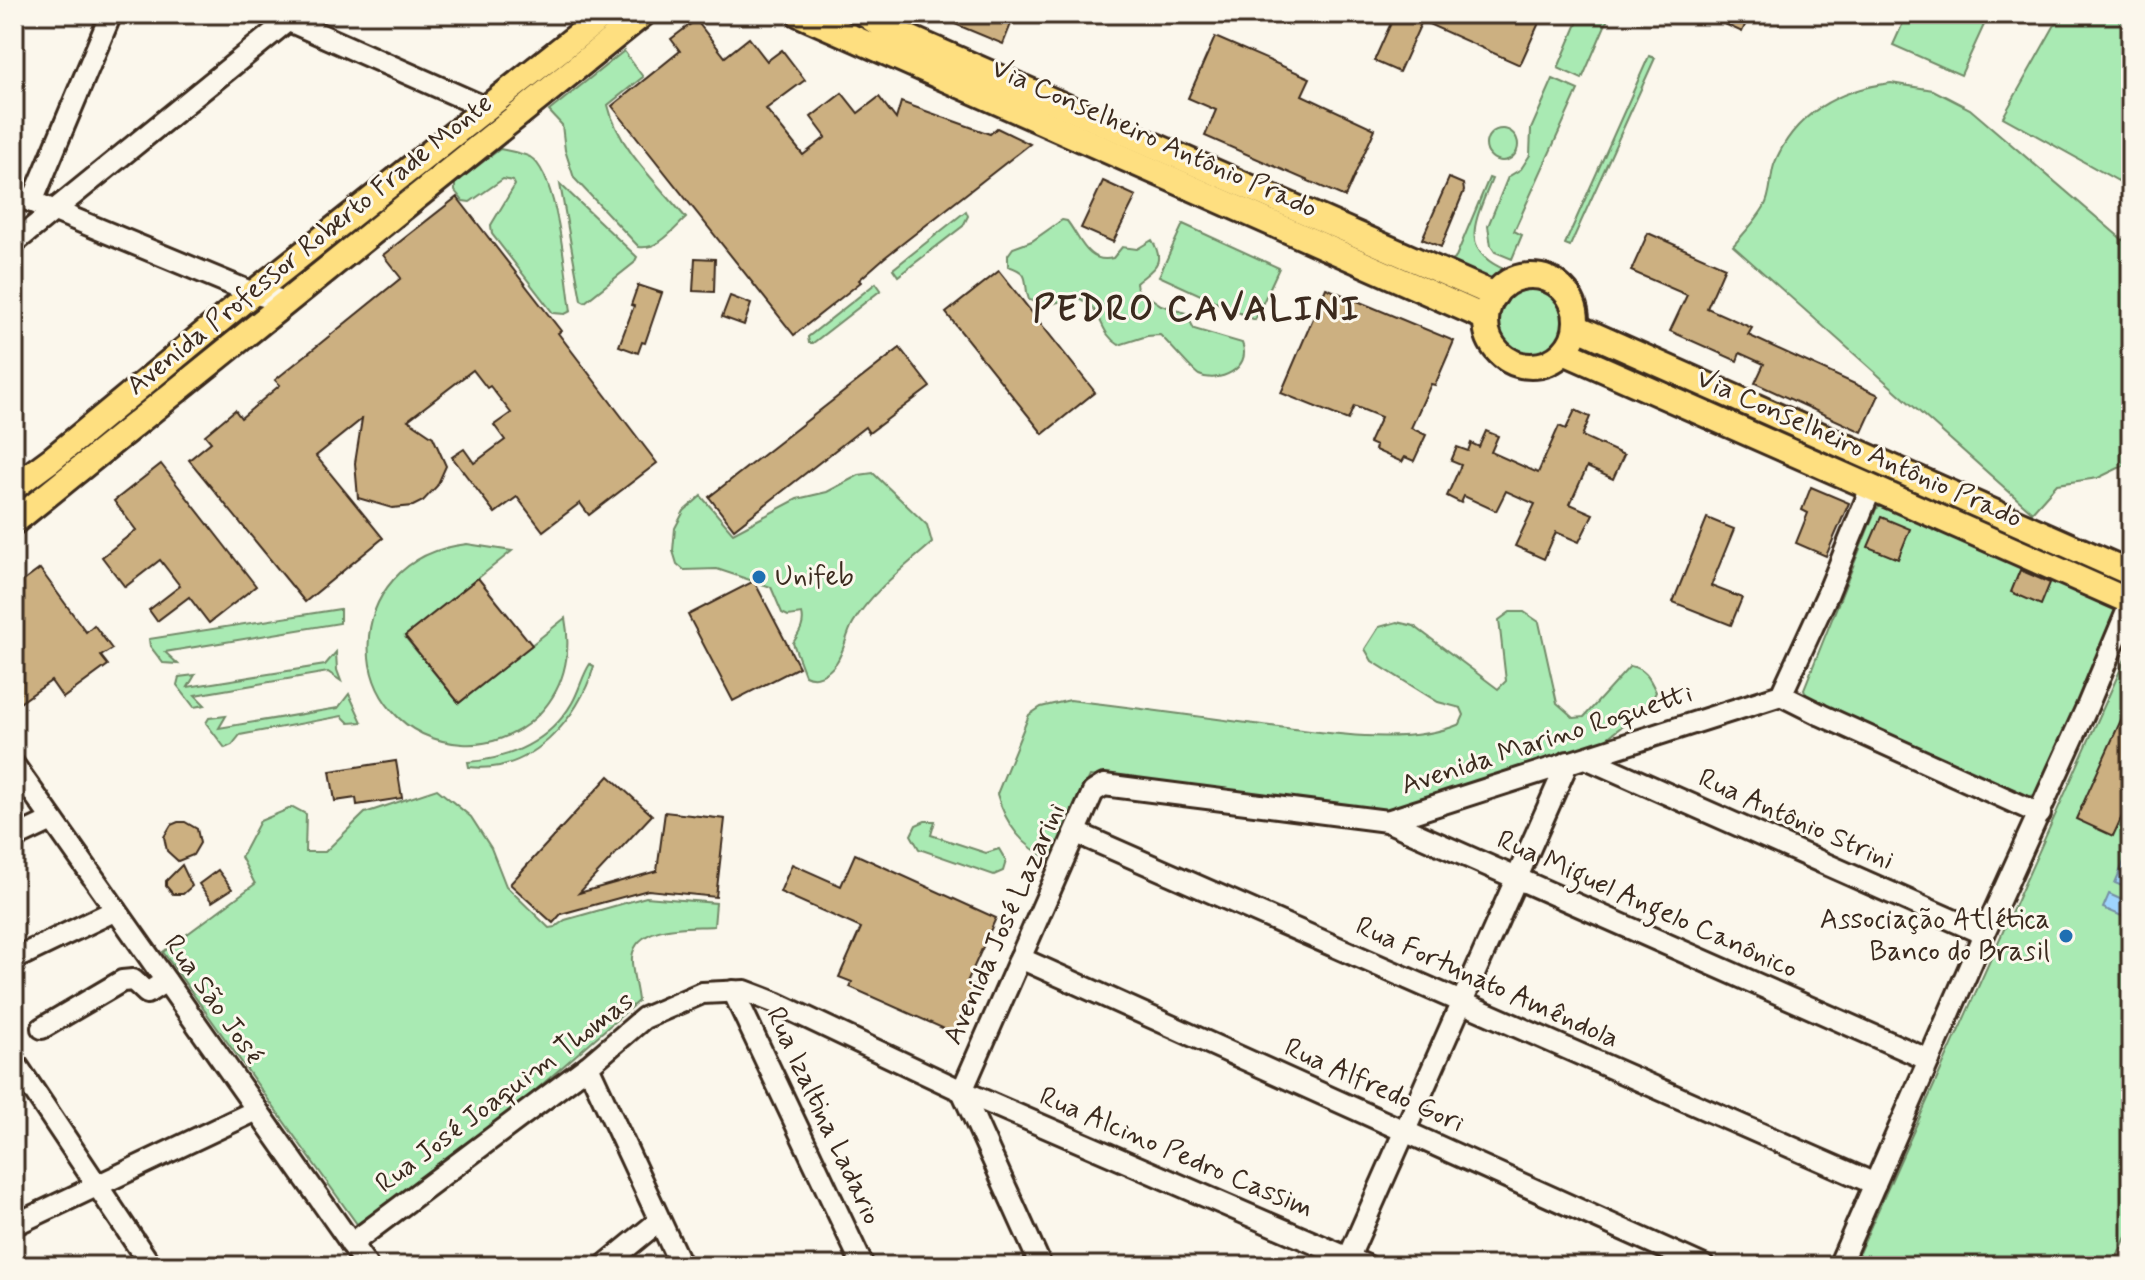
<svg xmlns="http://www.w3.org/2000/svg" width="2145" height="1280" viewBox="0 0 2145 1280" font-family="Mynerve,sans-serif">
	<rect width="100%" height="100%" fill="#fbf7ec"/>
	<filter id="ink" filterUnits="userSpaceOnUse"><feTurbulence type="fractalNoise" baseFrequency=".0125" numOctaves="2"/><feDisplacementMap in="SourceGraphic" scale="16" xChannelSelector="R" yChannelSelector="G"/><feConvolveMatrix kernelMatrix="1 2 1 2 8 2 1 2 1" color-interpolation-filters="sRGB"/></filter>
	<g filter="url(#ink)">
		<g fill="#a9eab3" stroke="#728a68" stroke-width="2">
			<polygon points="1581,14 1610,14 1582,79 1558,68"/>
			<polygon points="1907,14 1989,14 1961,75 1893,45"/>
			<polygon points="2061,14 2131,14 2131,188 2003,117"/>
			<path d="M624,51L643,77L608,105C618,148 658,184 686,218C673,230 658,250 639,247L574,178L565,150L562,125L549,111Z"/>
			<polygon points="1649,56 1655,58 1570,246 1565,244"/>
			<polygon points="1553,79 1578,90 1514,231 1522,235 1512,259 1495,252 1491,246 1488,226 1508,177 1521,169 1530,155 1531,129"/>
			<path d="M1891,83L1933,90L1970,109L2131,247V462L2098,478L2057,484L2032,512L1733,246C1743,234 1756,221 1764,207C1771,196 1770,178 1774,165C1793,114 1840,89 1891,83Z"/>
			<polygon points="508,105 512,110 309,272 305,266"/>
			<circle cx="1502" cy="145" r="16"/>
			<path d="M500,149C509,151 522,153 530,157C558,173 566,279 571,311L565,314L553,313L492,234L491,225L515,185L513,181L503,179L470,202L463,201L455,191V183Z"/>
			<path d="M1489,178L1492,179C1475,222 1456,252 1511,272L1510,277L1496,287L1445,265L1455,259Z"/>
			<polygon points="560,184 637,257 634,263 585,302 581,300"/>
			<polygon points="966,211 968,216 963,226 898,276 893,269"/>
			<path d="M1062,220L1067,221C1080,237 1087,265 1113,258L1122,247L1137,249L1152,240C1167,265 1152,269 1136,283L1137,289L1161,305L1186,313L1194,329L1242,343C1253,369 1217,384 1199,375C1194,373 1169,343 1160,335L1147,336L1119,345C1096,331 1106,309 1076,297L1048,305L1029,300C1022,281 1033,274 1008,266V255L1013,248L1032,241Z"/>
			<polygon points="1183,224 1279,268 1255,320 1159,276"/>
			<polygon points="876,283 881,290 813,343 809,343 808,337"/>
			<circle cx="1531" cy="321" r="34"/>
			<polygon points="244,319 248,325 73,464 68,459"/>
			<path d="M873,473L927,525L932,543C905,567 872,591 853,623C846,635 844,652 836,663C828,674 816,681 805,675L793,643C799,633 805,625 802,614L788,616L782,613L771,587L717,569L684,570L677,564L673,551L675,528L684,511L701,496L733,533L797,499L827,492L859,475Z"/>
			<polygon points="1886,503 2113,600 2120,611 2038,794 2027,797 1812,702 1807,697 1804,689 1876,509"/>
			<path d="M467,544L512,551L405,637L459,703L565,618C572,655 564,691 535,718C516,736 488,746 462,744C337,734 336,558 467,544Z"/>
			<polygon points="340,609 340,623 165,652 178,664 163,663 150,646 149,639"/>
			<path d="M1510,612H1524L1539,622L1557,703L1574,718L1584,717L1630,666C1646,669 1650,679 1656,692L1650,704L1597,746L1385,813L1090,776L1051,859C1023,848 1005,823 997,794L1029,715L1041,707L1070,700C1129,707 1188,715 1247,723C1308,730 1403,749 1460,724L1464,715L1461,708L1438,702L1372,661L1365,649L1379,627L1397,622L1414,626L1498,689L1506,681L1499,620Z"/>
			<polygon points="2131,646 2131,1226 2113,1266 1853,1266"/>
			<polygon points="336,652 337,670 341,681 328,672 195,695 205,705 194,707 177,685 179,677 195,675 188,687 325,665"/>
			<path d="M590,664L594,666C579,719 530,775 469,767L468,762C510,759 550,741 572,703C579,691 583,674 590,664Z"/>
			<polygon points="349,694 362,722 349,723 342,716 240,735 232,745 225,748 206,723 209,718 226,716 219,728 338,708"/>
			<path d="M437,789L471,817L491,848L506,886L549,928L555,927L565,920L646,897L716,903L714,926C688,928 637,923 632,957C631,970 637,988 638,1001L482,1137L357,1224L163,952L255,884L241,857L260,821L293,807L306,814L305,852H325L365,813Z"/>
			<polygon points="925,821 935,821 931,835 986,853 999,849 1006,861 1003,871 994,875 919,849 911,835 916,825"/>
		</g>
		<g fill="#9ed4fd" stroke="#7690a4" stroke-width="2">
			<polygon points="2131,845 2131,890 2115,883"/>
			<polygon points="2109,894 2131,904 2131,920 2103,908"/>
		</g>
		<g fill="#ccb081" stroke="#3b2a1e" stroke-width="2">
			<polygon points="931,14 1015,14 1003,44"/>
			<polygon points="1395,14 1543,14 1520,65 1422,21 1399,72 1374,61"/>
			<polygon points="1703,14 1750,14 1742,32"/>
			<polygon points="696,20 725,57 749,38 767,61 782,50 805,80 766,109 803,155 826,137 811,117 842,93 858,113 879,97 896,119 901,102 990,134 997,128 1030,144 884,258 859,280 861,282 794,335 612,106 680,51 671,39"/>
			<polygon points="1215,37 1310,78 1302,95 1375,129 1345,197 1205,136 1216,110 1188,98"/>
			<polygon points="1449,178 1463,184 1464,191 1441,247 1422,239"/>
			<polygon points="1103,181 1136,196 1113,242 1081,228"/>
			<polygon points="457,197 561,331 558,333 657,463 589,515 580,503 543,531 517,497 495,513 452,457 464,449 474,463 505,440 494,425 511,413 490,386 487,388 473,370 408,420 433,437 446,466 437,486 423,501 413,506 392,508 358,498 355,463 362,419 316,456 383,538 305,602 189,460 211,442 205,435 235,410 241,418 280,385 275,380 401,278 383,255"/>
			<polygon points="1648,233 1725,267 1707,308 1752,328 1748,335 1879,395 1862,432 1755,383 1764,364 1740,353 1737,361 1670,331 1687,295 1631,271"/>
			<polygon points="695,258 715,259 714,292 693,291"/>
			<polygon points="999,271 1095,392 1043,434 946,313"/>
			<polygon points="638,285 662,293 645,343 642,342 638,353 619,346 634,306 631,305"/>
			<polygon points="1326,288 1454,341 1435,385 1431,384 1411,428 1426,435 1414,461 1405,457 1402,462 1375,450 1376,446 1369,443 1381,417 1354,406 1348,420 1281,393"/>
			<polygon points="730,296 751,304 744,325 722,317"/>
			<polygon points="900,348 930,387 869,433 865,427 734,529 709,497"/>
			<polygon points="1575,410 1590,417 1582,436 1624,455 1613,479 1587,467 1570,504 1593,514 1579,542 1556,532 1544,559 1515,546 1535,504 1506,491 1496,511 1464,496 1461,503 1447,496 1461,465 1451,461 1457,447 1468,451 1471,443 1479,447 1486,431 1498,436 1491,452 1538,473 1559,426 1566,429"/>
			<polygon points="161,464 256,586 209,623 189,597 157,621 149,610 180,586 160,560 125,587 102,557 136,530 114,501"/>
			<polygon points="1811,487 1849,503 1826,556 1796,543 1808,513 1802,510"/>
			<polygon points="1881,517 1910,529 1898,559 1868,547"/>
			<polygon points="1707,518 1734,529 1711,586 1742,598 1731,625 1673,602"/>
			<polygon points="40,569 86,632 94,625 112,649 101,656 108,665 63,698 51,681 14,707 14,588"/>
			<polygon points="2020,570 2050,583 2041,605 2011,592"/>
			<polygon points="478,578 532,645 459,703 405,636"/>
			<polygon points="754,581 799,667 733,701 688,615"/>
			<polygon points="2131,698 2131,797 2113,836 2076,819"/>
			<polygon points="396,761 402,798 357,805 356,798 335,801 330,771"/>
			<polygon points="609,776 652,815 579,893 657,871 665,812 725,819 716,897 648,890 561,914 553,923 510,884"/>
			<polygon points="178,822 185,822 197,829 200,843 193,855 178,861 167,851 164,837 171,825"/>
			<polygon points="855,854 996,918 967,982 979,988 958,1035 850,987 852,982 839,977 861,928 780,892 792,864 841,886"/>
			<polygon points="182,865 192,886 183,894 173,894 166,886 166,881"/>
			<polygon points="218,870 232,889 212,902 199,884"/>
		</g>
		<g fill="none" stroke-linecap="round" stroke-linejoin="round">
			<g stroke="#3b2a1e" stroke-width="26">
				<g id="minor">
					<polyline points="278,16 486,108"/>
					<polyline points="14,194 253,293 287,302"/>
					<polyline points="32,202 111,14"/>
					<polyline points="14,243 296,14"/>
					<polyline points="1781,695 1821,715 2040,814"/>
					<polyline points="1586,758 1984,934"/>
					<polyline points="14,765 367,1266"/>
					<polyline points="1387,821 1929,1060"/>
					<polyline points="1077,833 1875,1184"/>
					<polyline points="14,838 52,820"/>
					<polyline points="1020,958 1704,1266"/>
					<polyline points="14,959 116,910"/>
					<polyline points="733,991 863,1266"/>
					<polyline points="42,1028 122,981 133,980 147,993 166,981"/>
					<polyline points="14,1061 151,1266"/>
					<polyline points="588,1066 681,1266"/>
					<polyline points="962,1091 1093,792 1104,785 1387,821 1781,695 1828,593 1871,488"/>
					<polyline points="962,1091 1041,1266"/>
					<polyline points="14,1225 257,1110"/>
					<polyline points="351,1244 588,1066 644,1018 702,993 745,991 776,1003 962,1091 1367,1266"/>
					<polyline points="604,1266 659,1221"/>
					<polyline points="1345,1266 1568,762"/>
					<polyline points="1839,1266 1984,934 2087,707 2131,602"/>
				</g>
			</g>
			<g stroke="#3b2a1e" stroke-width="30">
				<g id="major">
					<polyline points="799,14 1486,318"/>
					<polyline points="865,14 882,26 1495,295"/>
					<circle cx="1531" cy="321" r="45"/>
					<polyline points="1576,327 2131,573"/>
					<polyline points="1564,352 2131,602"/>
					<polyline points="14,487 52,459 242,302 605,14"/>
					<polyline points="14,522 643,14"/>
				</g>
			</g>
			<use href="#minor" stroke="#fbf7ec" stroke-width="20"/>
			<use href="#major" stroke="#fedf80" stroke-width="24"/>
		</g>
	</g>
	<g fill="#1f6fb2" stroke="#fbf7ec" stroke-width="3">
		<circle cx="759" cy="577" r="8"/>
		<circle cx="2066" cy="936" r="8"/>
	</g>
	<g text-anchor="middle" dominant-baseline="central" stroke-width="6" stroke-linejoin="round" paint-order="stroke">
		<g font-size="28" fill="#3b2a1e" stroke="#fbf7ec">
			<text transform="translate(1154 139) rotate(24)">Via Conselheiro Antônio Prado</text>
			<text transform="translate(310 245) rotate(-39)">Avenida Professor Roberto Frade Monte</text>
			<text transform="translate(1859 449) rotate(24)">Via Conselheiro Antônio Prado</text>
			<text transform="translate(1547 740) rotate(-18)">Avenida Marino Roquetti</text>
			<text transform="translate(1796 820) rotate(24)">Rua Antônio Strini</text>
			<text transform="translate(1647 905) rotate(24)">Rua Miguel Angelo Canônico</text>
			<text transform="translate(1005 924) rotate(-66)">Avenida José Lazarini</text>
			<text transform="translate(1487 983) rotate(24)">Rua Fortunato Amêndola</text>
			<text transform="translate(213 1000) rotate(55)">Rua São José</text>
			<text transform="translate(1374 1086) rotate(24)">Rua Alfredo Gori</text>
			<text transform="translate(505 1093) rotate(-37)">Rua José Joaquim Thomas</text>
			<text transform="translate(823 1116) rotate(65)">Rua Izaltina Ladario</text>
			<text transform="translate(1176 1153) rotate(23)">Rua Alcino Pedro Cassim</text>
		</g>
		<g font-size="28" fill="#3b2a1e" stroke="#fbf7ec" text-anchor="start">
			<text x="775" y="577">Unifeb</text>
			<text x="2050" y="920" text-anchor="end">Associação Atlética<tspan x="2050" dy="32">Banco do Brasil</tspan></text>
		</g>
		<g font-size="36" font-weight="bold" letter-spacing="2" fill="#3b2a1e" stroke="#fbf7ec">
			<text x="1197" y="310">PEDRO CAVALINI</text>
		</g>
	</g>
	<rect width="2145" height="1280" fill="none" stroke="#fbf7ec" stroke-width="48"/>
	<rect x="24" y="24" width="2097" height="1232" fill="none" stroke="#3b2a1e" stroke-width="3" filter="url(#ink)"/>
</svg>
